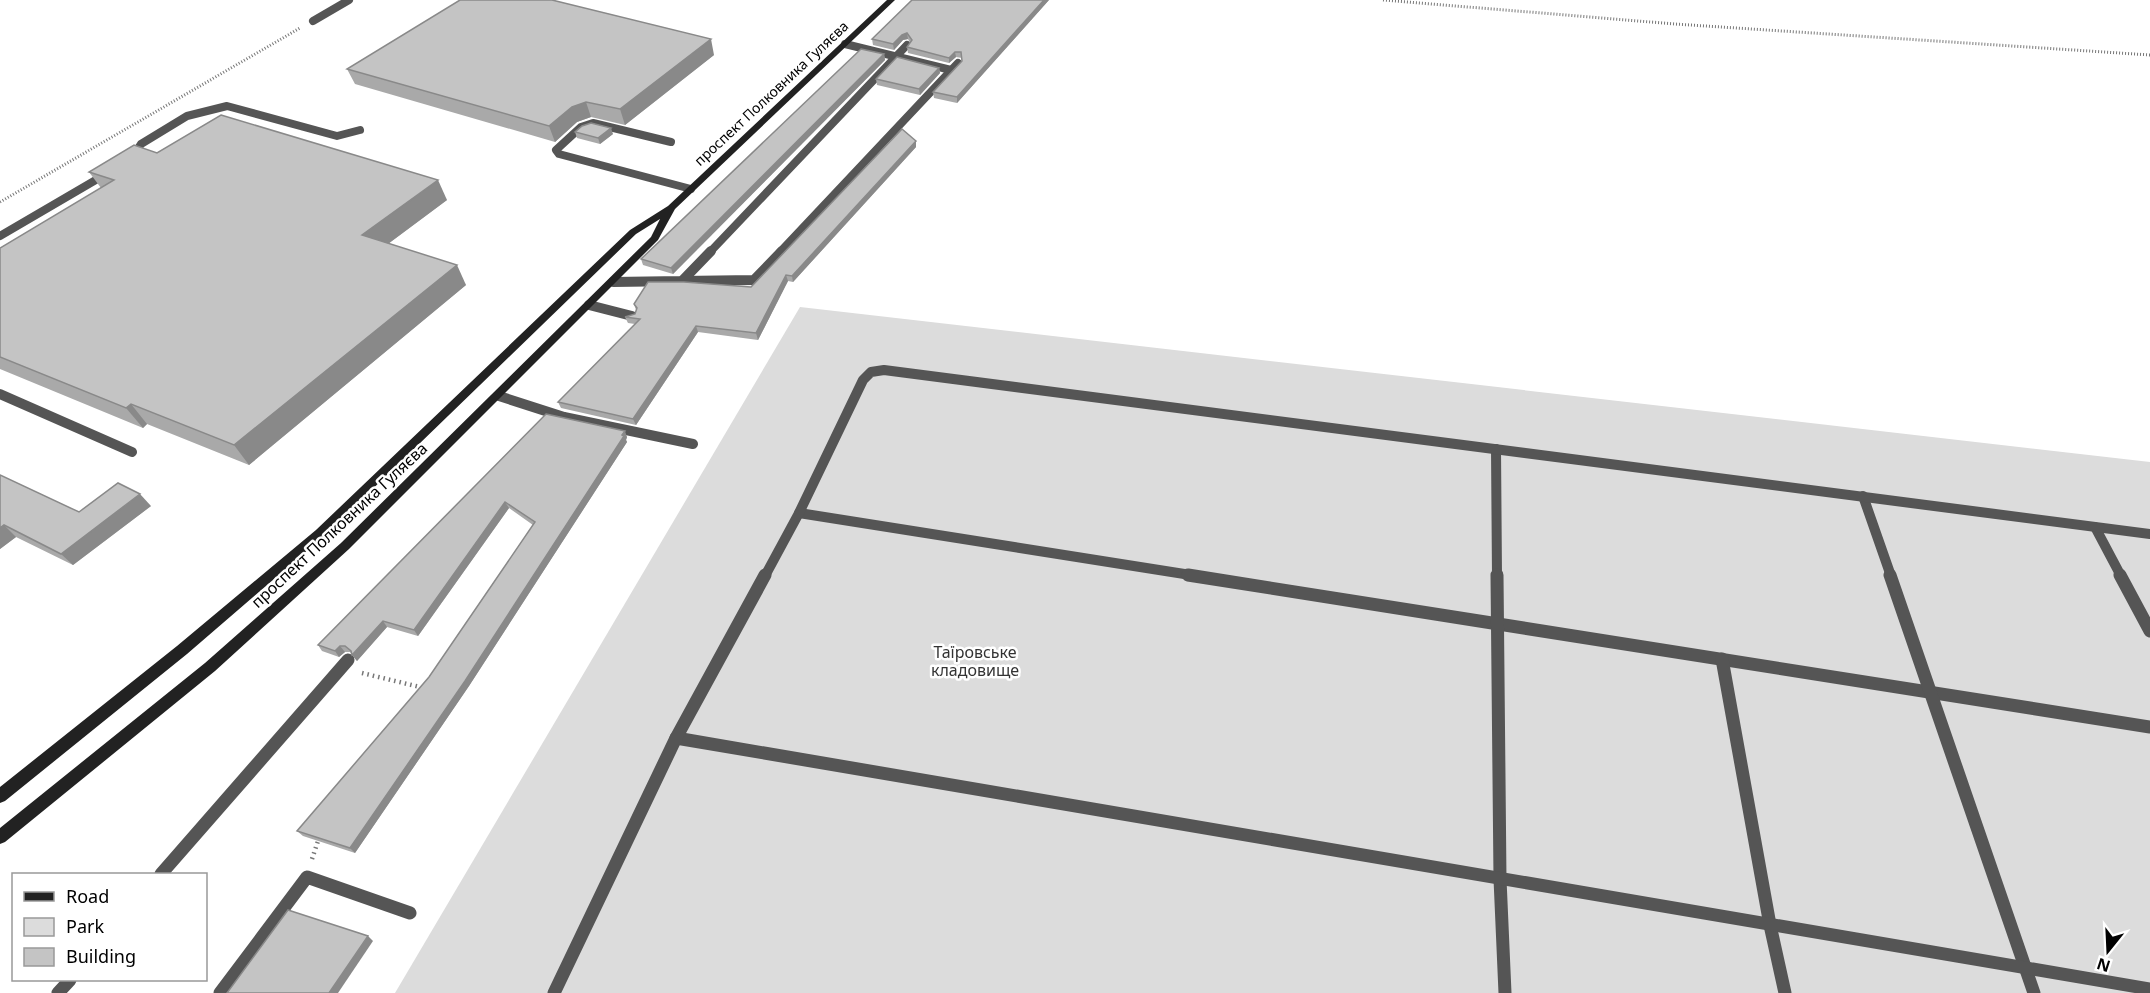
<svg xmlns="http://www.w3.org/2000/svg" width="2150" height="993" viewBox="0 0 2150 993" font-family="'Noto Sans',sans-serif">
	<rect width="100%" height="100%" fill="#fff"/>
	<polygon fill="#dcdcdc" points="800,307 2150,462 2150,993 395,993"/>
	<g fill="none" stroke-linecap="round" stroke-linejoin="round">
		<g stroke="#777" stroke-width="3" stroke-dasharray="1 2" stroke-linecap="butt">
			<polyline points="1383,0 1675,24 2150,55"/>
			<polyline points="0,202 300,28"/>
		</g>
		<g stroke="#777" stroke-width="4.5" stroke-dasharray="1.5 4" stroke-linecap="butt">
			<polyline points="362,673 424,688"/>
			<polyline points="312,859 318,841"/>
		</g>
		<g stroke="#555" stroke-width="8">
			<polyline points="313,21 349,0"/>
			<polyline points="845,44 951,70"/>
			<polyline points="671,142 593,123 581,127 556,150 559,154 691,189"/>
			<polyline points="132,158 141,144 187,116 227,106 337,136 360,130"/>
			<polyline points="0,236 106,174"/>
			<polyline points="710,252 907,45"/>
			<polyline points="780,252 958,63"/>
		</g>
		<g stroke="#555" stroke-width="10">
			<polyline points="682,281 754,280 782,251"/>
			<polyline points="613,282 682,281 711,251"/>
			<polyline points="589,305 632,316"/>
			<polyline points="0,394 132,452"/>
			<polyline points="499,396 564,417 693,444"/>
			<polyline points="1496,449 1497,576"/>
			<polyline points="1863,496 1891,576"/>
			<polyline points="799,513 1197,576"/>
			<polyline points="2095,527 2121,576"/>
			<polyline points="765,576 799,513 863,380 871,372 884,370 2150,534"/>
		</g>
		<g stroke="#555" stroke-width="13">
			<polyline points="1188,575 2150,727"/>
			<polyline points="1497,575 1500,879 1505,993"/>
			<polyline points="1890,575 2034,993"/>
			<polyline points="2120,575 2150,631"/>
			<polyline points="1722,659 1770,925 1785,993"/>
			<polyline points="676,738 2150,989"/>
			<polyline points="161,874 348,660"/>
			<polyline points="58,993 70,980"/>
			<polyline points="220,993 307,877 410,913"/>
			<polyline points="554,993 676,738 765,575"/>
		</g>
		<polygon fill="#222" fill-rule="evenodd" points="887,0 895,0 675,209 658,240 349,549 215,671 5,842 0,844 0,828 205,663 341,543 651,237 660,219 636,234 324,536 187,654 5,801 0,803 0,787 177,646 316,530 630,230 668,206"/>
	</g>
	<g fill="#a9a9a9">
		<polygon points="1049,0 957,103 934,98 933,92 962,61 962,58 956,57 949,63 908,53 907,47 910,43 908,39 903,40 894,50 873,45 872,39"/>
		<polygon points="884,54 885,60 673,274 643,265 641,259"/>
		<polygon points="714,55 625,125 591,117 577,122 555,142 355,84 347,69"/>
		<polygon points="939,68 940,73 920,95 877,85 876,79"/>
		<polygon points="575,132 613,134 600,144 577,138"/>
		<polygon points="916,141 916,147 793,282 788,281 758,340 698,332 636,425 561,408 558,402 635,324 628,323 625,317 635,314 636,310 634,304 751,287"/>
		<polygon points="157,153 447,200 388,244 466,285 249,465 147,424 143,428 0,369 0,248 101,188 89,172"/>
		<polygon points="546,414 627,437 626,440 627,442 469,686 355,853 303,836 297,831 429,677 533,525 509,508 418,636 387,627 357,661 350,652 345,652 339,657 322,651 318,645"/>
		<polygon points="0,475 79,512 151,506 73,565 16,537 0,549"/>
	</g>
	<g fill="#898989">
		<polygon points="1044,0 1049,0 957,103 957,97"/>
		<polygon points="907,33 908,39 903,40 894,50 893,44 902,35"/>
		<polygon points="711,39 714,55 625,125 620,109"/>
		<polygon points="955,52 956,57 949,63 949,58"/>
		<polygon points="884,54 885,60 673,274 671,268"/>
		<polygon points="939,68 940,73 920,95 919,89"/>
		<polygon points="586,102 591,117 577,122 555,142 549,126 572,107"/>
		<polygon points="611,128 613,134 600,144 598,138"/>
		<polygon points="916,141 916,147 793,282 792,276"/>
		<polygon points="438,180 447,200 373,255 362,235"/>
		<polygon points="457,265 466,285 249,465 234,445"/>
		<polygon points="786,275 788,281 758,340 756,333"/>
		<polygon points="696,326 698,332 636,425 633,419"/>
		<polygon points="131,404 147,424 143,428 126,408"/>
		<polygon points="625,431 627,437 626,440 627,442 469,686 355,853 350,848"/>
		<polygon points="140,494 151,506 73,565 61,554"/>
		<polygon points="505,502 509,508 418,636 414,630"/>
		<polygon points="4,525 16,537 0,549 0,528"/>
		<polygon points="383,621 387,627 357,661 352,655"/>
		<polygon points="340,646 345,652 339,657 335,651"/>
		<polygon points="368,936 373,941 338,993 329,993"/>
	</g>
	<g fill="#c4c4c4" stroke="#898989" stroke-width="1.5">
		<polygon points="460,0 552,0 711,39 620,109 586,102 572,107 549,126 347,69"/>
		<polygon points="912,0 1044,0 957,97 933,92 962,61 961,52 955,52 949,58 907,47 912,40 907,33 902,35 893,44 872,39"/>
		<polygon points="861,49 884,54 671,268 641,259"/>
		<polygon points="897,57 939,68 919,89 876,79"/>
		<polygon points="221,115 438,180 362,235 457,265 234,445 131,404 126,408 0,357 0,248 114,180 89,172 134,145 157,153"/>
		<polygon points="591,123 611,128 598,138 575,132 582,126"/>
		<polygon points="902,129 916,141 792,276 786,275 756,333 696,326 633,419 558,402 640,319 625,317 635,314 637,308 634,304 648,282 684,282 751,287"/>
		<polygon points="546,414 625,431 622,435 624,436 465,681 350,848 297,831 429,677 535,522 505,502 414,630 383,621 352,655 351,651 345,646 340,646 335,651 318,645"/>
		<polygon points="0,475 79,512 118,483 140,494 61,554 4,525 0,528"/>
		<polygon points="288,910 368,936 329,993 227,993"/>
	</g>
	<g text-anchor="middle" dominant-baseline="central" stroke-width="5" stroke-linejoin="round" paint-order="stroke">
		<g font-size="14" fill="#000" stroke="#fff">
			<text transform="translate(771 93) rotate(-43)">проспект Полковника Гуляєва</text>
		</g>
		<g font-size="16" fill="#000" stroke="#fff">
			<text transform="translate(339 525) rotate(-43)">проспект Полковника Гуляєва</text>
		</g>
		<g font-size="16" fill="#333" stroke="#fff">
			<text x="975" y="652">Таїровське<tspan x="975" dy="18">кладовище</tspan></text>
		</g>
	</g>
	<rect x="12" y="873" width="195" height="108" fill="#ffffff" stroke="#999999" stroke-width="1.5"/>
	<rect x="24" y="892" width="30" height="9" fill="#222222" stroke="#999999" stroke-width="1.5"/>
	<text x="66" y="903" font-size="18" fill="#000000">Road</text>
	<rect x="24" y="918" width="30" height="18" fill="#dcdcdc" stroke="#999999" stroke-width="1.5"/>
	<text x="66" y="933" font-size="18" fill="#000000">Park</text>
	<rect x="24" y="948" width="30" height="18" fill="#c4c4c4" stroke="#999999" stroke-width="1.5"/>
	<text x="66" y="963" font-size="18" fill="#000000">Building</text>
	<g transform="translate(2108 951) rotate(198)" stroke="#ffffff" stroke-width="4.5" paint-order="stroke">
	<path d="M0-4.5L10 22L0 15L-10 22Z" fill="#000000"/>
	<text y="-9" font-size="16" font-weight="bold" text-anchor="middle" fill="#000000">N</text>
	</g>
</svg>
